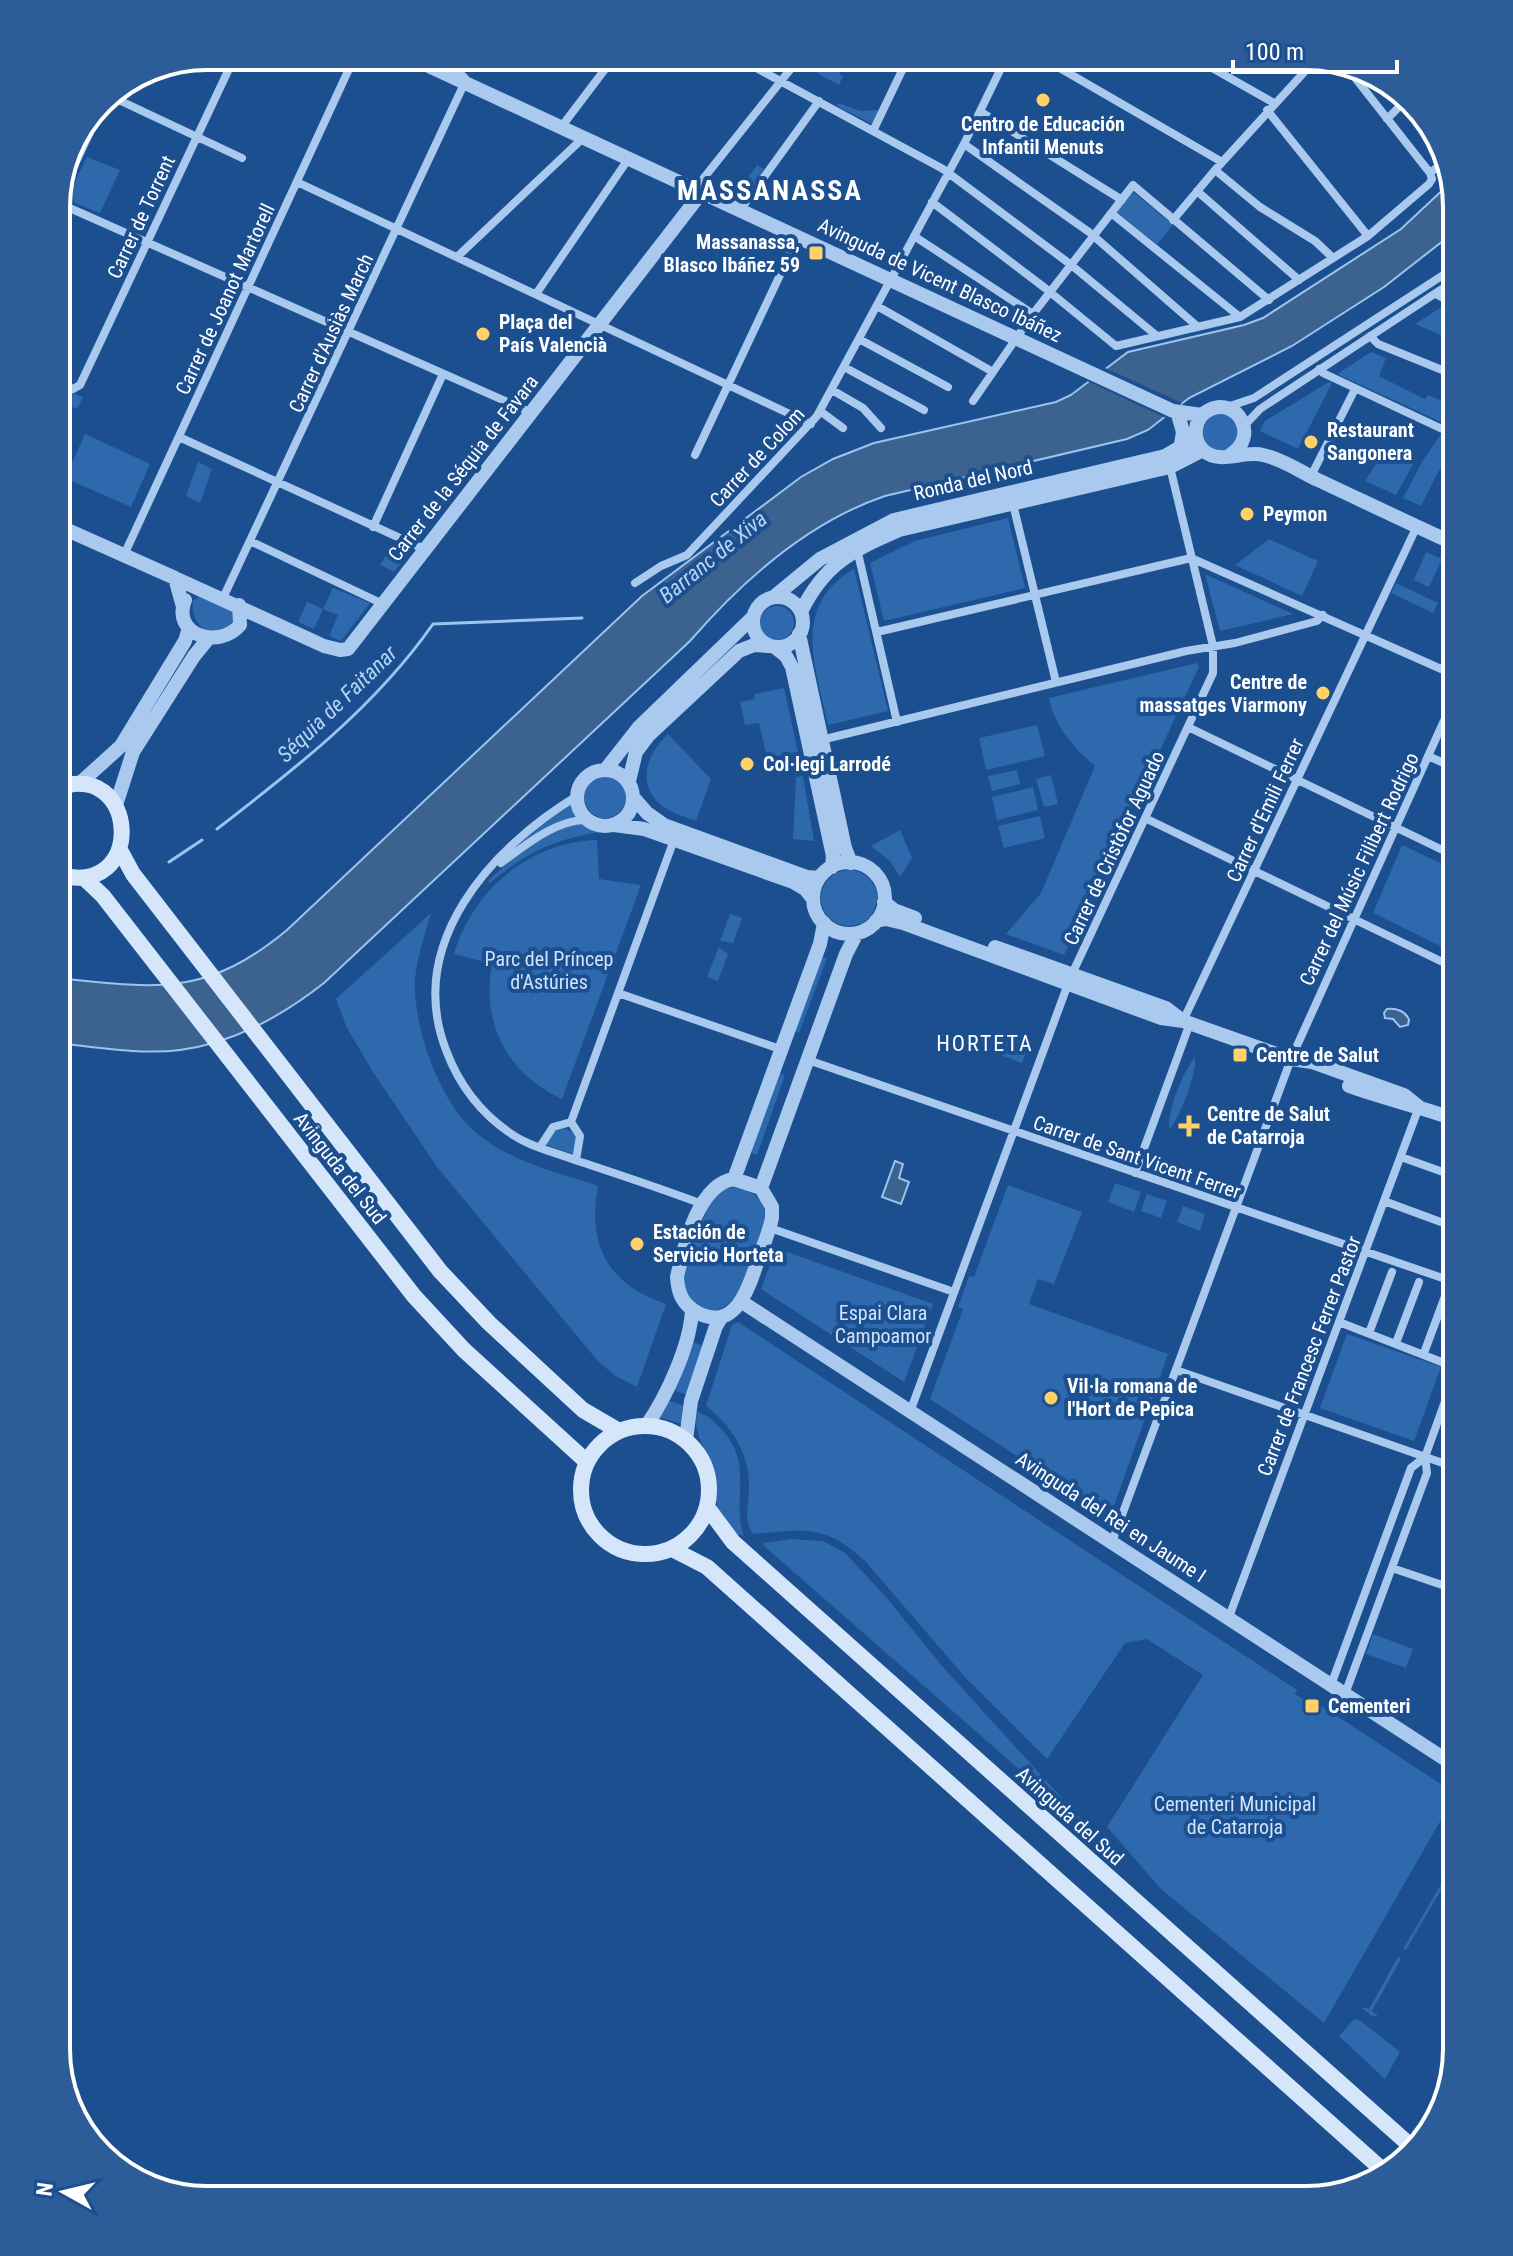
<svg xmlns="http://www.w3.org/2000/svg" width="1513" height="2256" font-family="'Roboto Condensed',sans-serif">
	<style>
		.green { fill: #2e69ad }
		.water { fill: #3c6290; stroke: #9cc4f0; stroke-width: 2 }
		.pier { fill: #1b4f8f }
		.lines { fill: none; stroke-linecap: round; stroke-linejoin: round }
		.stream { stroke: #9cc4f0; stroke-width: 3 }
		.minor { stroke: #a9c9ee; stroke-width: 8 }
		.tertiary { stroke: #a9c9ee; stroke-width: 14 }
		.secondary { stroke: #d6e6fa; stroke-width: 16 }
		.poi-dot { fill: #ffd166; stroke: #1b4f8f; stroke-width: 3 }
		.labels { text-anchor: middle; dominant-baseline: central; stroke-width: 8; stroke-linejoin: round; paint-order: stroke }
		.poi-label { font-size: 20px; font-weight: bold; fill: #fff; stroke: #1b4f8f; text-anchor: start }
		.street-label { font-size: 20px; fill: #fff; stroke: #1b4f8f }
		.park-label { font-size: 20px; fill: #cfe3fa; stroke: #1b4f8f }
		.water-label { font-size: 22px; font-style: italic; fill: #b5d3f5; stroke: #1b4f8f }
		.neighbourhood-label { font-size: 22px; letter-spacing: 2px; fill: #fff; stroke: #1b4f8f }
		.district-label { font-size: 28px; font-weight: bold; letter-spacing: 2px; fill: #fff; stroke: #1b4f8f }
		.rim { fill: none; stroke: #fff; stroke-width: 4 }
	</style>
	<rect width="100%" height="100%" fill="#1b4f8f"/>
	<path class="green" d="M833,64L840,68V75L843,76L839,85L817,73L823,66L830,69Z
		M838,103L860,111L879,110L872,124L837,106Z
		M87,157L120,170L100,213L75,203L70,192Z
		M757,165L764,169L744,197L737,193Z
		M1133,192L1173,225L1157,244L1116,212Z
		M1440,308L1457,315V337L1452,335L1450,339L1415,324Z
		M1371,352L1386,358L1379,376L1425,399L1428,395L1457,407V425L1454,428L1337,374Z
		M1329,382L1332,383L1298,449L1260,431L1265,421Z
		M71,392L83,397L77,409L56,399V395Z
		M1201 433a19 19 0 1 1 38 0a19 19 0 1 1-38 0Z
		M85,434L150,464L131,507L65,478Z
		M1441,434L1457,442V452L1438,472L1421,506L1403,498L1422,462Z
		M1389,444L1416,459L1396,495L1365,481Z
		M198,462L212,469L200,503L186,496Z
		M1008,518L1025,588L884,621L870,563L915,541Z
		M1269,539L1318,561L1302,596L1235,565Z
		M391,547L407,555L394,572L380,565Z
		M1426,552L1442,559L1429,587L1414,580Z
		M854,569L888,711L828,725C816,668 790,606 854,569Z
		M1205,574L1293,614L1220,631Z
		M1396,583L1438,603L1433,613L1391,593Z
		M333,588L370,603L341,641L329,636L338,615L323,609Z
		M200,596L233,612L232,623C211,641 190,626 193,601Z
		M307,602L323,609L314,629L298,622Z
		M760 623a17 17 0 1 1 34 0a17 17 0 1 1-34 0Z
		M1197,663L1199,667L1064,955L1006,934L1041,893L1095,766C1074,748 1054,726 1049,698Z
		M784,688L798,752L767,758L759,723L745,725L740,702L755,699L754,694Z
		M1037,725L1045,756L986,770L979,738Z
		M668,734L711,779L696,821C685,817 671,813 661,805C635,783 648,753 668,734Z
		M1017,770L1020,784L992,791L988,776Z
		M1051,775L1058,804L1044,807L1036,779Z
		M584 797a21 21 0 1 1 42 0a21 21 0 1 1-42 0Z
		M803,776L814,841L793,839L796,777Z
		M1033,787L1038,810L997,820L992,797Z
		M571,804L575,816L539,832L513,851L542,822Z
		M1040,816L1045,838L1004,848L998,826Z
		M582,824L601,832C556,838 524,854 490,883L488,881C510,860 550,826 582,824Z
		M900,830L912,858L900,877L890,861L871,846Z
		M597,840L599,879L641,885L562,1099C507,1074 481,1023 492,964L454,954C473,890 529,842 597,840Z
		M1402,845L1457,871V954L1373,913Z
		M821 898a28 28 0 1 1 56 0a28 28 0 1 1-56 0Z
		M431,913C425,934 417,957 415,979C413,1028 440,1105 479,1135C512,1162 558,1173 598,1186C587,1246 608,1284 666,1304L637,1387L614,1375L597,1360L437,1167L373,1072L347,1028L336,999Z
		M730,914L742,918L733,943L720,941Z
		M719,947L728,954L718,981L707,977Z
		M822,957L827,958L799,1033L795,1031Z
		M992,1030L1029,1043L1022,1063L985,1049Z
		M1195,1057C1198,1071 1179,1120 1169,1130C1168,1108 1182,1074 1195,1057Z
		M779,1073L785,1075L757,1155L751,1152Z
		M563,1128L571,1131L576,1137L573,1154L546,1145L554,1131Z
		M1115,1183L1141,1192L1134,1212L1108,1202Z
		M1008,1185L1082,1212L1054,1284L1038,1279L1029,1304L1168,1354L1110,1517L930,1399L963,1309L958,1307L969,1276L974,1277Z
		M737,1187C756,1193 766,1200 765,1221C756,1246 740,1328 700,1307C691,1302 685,1294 684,1283C683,1270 706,1206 715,1197C721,1190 728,1188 737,1187Z
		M1147,1194L1167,1201L1161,1218L1141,1211Z
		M1183,1206L1205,1214L1200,1231L1177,1222Z
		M776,1248L933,1304L904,1382L761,1289Z
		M738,1322L1297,1690L1295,1694L1308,1702L1311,1699L1456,1794L1324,2023L1161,1889L1107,1827L1203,1675L1147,1639L1125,1643L1047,1759L964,1676L866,1562C824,1523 806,1530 753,1534C744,1521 748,1507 749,1492C751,1456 733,1427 706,1406L732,1325Z
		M1347,1334L1441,1367L1414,1441L1320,1408Z
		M692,1342L704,1346L688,1395L675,1391Z
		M670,1401L685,1406L681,1424L659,1417Z
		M697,1412C709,1415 714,1422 723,1431C754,1465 731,1501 744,1536L733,1533L717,1508L715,1474L699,1437L696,1424Z
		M792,1539L823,1541L845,1553L886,1597L942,1666L1101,1841L764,1546L763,1543Z
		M1373,1634L1413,1649L1406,1668L1366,1654Z
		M1444,1879L1447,1880L1406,1950L1403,1949Z
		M1398,1957L1401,1959L1372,2011L1378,2015L1373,2017L1361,2007L1369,2009Z
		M1358,2019L1400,2052L1385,2079L1339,2036L1353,2020Z"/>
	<path class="water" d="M1450,183L1457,207V230L1384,287L1292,346L1189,398L1148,430L1127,439L885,496C808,522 742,581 690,641L324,983C282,1016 234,1043 180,1050C140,1055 96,1047 56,1043V978C156,988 205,998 287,930L642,596L801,477L833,459L874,443L1056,402L1071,395L1128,352L1244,325L1263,318L1401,229Z
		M1387,1009C1396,1008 1406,1011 1409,1020L1408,1025L1400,1027L1393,1019L1385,1018L1384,1013Z
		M895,1161L903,1164L899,1178L909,1182L901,1204L882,1197Z"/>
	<path class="pier" d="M1103,367L1182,403L1166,418L1085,380Z"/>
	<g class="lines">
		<path class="stream" d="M217,829C296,768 375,707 433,624L582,618
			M169,862L202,840
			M56,918L69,914"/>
		<path class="minor" d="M734,56L943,169L1070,264L1157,336
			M1039,56L1222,162
			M1191,56L1274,103
			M1345,65L1430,173
			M108,95L242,158
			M1267,110L1368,236
			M981,112L1122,200
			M1387,119L1406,100
			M562,126L615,56
			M873,131L909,56
			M964,144L1089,232L1198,327
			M1215,170L1260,207L1315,241L1333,258
			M297,182L811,424
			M695,189L801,56
			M1197,191L1299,280
			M56,202L532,413
			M932,202L1045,288L1116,346L1240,317L1368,236L1429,184L1432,179L1430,173L1445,161
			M56,204L107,96
			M741,209L819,101
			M1111,213L1240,317
			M1173,220L1215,170L1318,57
			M914,236L1033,314
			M457,257L583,138
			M536,294L629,158
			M1436,294L1457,306
			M877,306L993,372
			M1370,336L1378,344L1457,376
			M859,339L948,387
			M844,367L924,410
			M1319,369L1323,373L1457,436
			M56,383L73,389L80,385L235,56
			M832,390L863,408L881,428
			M973,401L1033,314L1133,185L1269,300
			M1227,407L1254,398L1457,266
			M820,411L843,428
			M1244,426L1260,409L1457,279
			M179,437L424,549
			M695,455L798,237
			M1311,476L1355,389
			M1013,504L1056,682
			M373,527L443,374
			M250,541L383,604
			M857,549L897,722
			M124,555L355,56
			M1191,558L1457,676
			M635,583L661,566L687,555L817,416L964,144L1007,56
			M223,598L465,82
			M877,632L1191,558
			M1188,727L1457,857
			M821,740L1186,651L1235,643L1317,621L1323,615
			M1428,756L1457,769
			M577,796C491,848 405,943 446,1050C459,1085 481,1114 513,1135C531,1147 554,1152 575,1160C617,1174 660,1188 702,1204
			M1145,818L1457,969
			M501,863C524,846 558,818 588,820
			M1072,974L1213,673V646L1170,467
			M618,993L780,1049
			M1183,1021L1417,526
			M808,1060L1457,1283
			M571,1122L675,837
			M571,1122L580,1136L576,1160
			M540,1147L553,1127L571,1122
			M1401,1157L1457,1177
			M1135,1173L1190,1023
			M1384,1201L1457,1228
			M770,1228L954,1292
			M1339,1322L1457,1368
			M1369,1333L1392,1272
			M1396,1343L1419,1282
			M1424,1353L1447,1291
			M1176,1370L1457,1468
			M910,1412L1068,984
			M1112,1542L1291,1059L1457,692
			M1392,1568L1457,1590
			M1229,1617L1419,1107
			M1331,1685L1411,1468L1425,1457
			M1345,1694L1427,1473L1425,1457L1457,1368"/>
		<path class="tertiary" d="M407,56L1173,411L1202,415
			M447,56L454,73L462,79
			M1179,418L1183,432L1180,450
			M1230,455C1260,437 1238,396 1209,410C1194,417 1191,439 1204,451C1220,465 1244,450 1263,455C1282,459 1301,472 1318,480C1365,502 1411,524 1457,545
			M56,525L175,578L183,607
			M175,578L324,646L340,650L348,649L702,192
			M775,596L820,559L894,520L1165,456L1196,438
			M753 622a25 25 0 1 1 50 0a25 25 0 1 1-50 0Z
			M185,600C171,635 219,650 240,625L239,605
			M801,612C824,564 853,550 899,530L1170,467L1203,450
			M799,634L845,848L851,863
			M775,647L786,656L792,667L833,856L832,867
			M606,769L639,727L752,618
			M577 798a28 28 0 1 1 56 0a28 28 0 1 1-56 0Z
			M629,781L636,752L648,736L739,651L754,645L768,646
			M79,784L121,746L185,641L189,628
			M634,798L647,813L664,825L807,877L819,878
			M116,805L133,752L194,656L208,639
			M614,825L644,829L793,882L805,889L813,899
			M813 898a36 36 0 1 1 72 0a36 36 0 1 1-72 0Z
			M884,902L894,910L915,918
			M876,921L886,919L903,923L1161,1018L1183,1021L1291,1059L1312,1062L1404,1095L1419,1107
			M995,947L1166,1008L1183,1021
			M1349,1086C1385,1099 1421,1107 1457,1120
			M734,1179L761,1188L772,1207V1218C769,1233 763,1246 758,1260C749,1287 736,1332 698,1313C683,1305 678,1294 677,1277C684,1247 698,1184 734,1179Z
			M734,1179L820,944L824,923
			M761,1188L846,954L857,933
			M742,1302L1457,1767
			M646,1426C666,1398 691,1344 692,1309
			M686,1440L691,1401L716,1326L721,1318"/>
		<path class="secondary" d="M120,850L133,874L440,1271L489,1323L583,1410L619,1431
			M56,874C149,902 138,755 56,789
			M84,878L103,896L414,1296L464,1350L587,1462
			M581 1490a64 64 0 1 1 128 0a64 64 0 1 1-128 0Z
			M707,1507L733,1542L1413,2148
			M672,1549L707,1567L1387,2174"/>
	</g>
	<g class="poi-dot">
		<circle cx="1043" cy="100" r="8"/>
		<rect x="808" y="245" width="16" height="16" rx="4"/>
		<circle cx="483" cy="334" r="8"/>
		<circle cx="1311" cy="442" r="8"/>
		<circle cx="1247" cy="514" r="8"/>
		<circle cx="1323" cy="693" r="8"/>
		<circle cx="747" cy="764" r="8"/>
		<rect x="1232" y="1047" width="16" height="16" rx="4"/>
		<path d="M1185 1114h8v8h8v8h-8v8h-8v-8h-8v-8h8z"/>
		<circle cx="637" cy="1244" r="8"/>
		<circle cx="1051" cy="1398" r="8"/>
		<rect x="1304" y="1698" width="16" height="16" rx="4"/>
	</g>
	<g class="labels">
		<g class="poi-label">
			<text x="1043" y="124" text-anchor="middle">Centro de Educación<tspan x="1043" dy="23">Infantil Menuts</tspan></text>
			<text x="800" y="242" text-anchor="end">Massanassa,<tspan x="800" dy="23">Blasco Ibáñez 59</tspan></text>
			<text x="499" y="322">Plaça del<tspan x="499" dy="23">País Valencià</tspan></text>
			<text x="1327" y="430">Restaurant<tspan x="1327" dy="23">Sangonera</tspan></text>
			<text x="1263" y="514">Peymon</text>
			<text x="1307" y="682" text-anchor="end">Centre de<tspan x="1307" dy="23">massatges Viarmony</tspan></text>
			<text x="763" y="764">Col·legi Larrodé</text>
			<text x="1256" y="1055">Centre de Salut</text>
			<text x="1207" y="1114">Centre de Salut<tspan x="1207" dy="23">de Catarroja</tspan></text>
			<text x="653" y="1232">Estación de<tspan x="653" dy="23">Servicio Horteta</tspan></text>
			<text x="1067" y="1386">Vil·la romana de<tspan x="1067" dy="23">l'Hort de Pepica</tspan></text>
			<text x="1328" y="1706">Cementeri</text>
		</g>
		<g class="street-label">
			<text transform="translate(141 217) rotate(-65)">Carrer de Torrent</text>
			<text transform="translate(940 280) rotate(25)">Avinguda de Vicent Blasco Ibáñez</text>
			<text transform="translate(225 299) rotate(-65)">Carrer de Joanot Martorell</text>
			<text transform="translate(331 333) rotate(-65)">Carrer d'Ausiàs March</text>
			<text transform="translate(757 457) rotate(-47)">Carrer de Colom</text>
			<text transform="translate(463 468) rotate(-52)">Carrer de la Séquia de Favara</text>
			<text transform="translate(973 480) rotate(-13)">Ronda del Nord</text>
			<text transform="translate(1265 810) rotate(-65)">Carrer d'Emili Ferrer</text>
			<text transform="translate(1114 848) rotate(-65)">Carrer de Cristòfor Aguado</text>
			<text transform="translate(1359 869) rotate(-65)">Carrer del Músic Filibert Rodrigo</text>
			<text transform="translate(1137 1157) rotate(19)">Carrer de Sant Vicent Ferrer</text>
			<text transform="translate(340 1168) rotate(52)">Avinguda del Sud</text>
			<text transform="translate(1309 1356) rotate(-69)">Carrer de Francesc Ferrer Pastor</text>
			<text transform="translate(1111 1517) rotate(33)">Avinguda del Rei en Jaume I</text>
			<text transform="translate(1070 1816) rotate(42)">Avinguda del Sud</text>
		</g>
		<g class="park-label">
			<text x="549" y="959">Parc del Príncep<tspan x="549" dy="23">d'Astúries</tspan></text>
			<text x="883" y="1313">Espai Clara<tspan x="883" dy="23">Campoamor</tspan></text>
			<text x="1235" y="1804">Cementeri Municipal<tspan x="1235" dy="23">de Catarroja</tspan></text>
		</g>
		<g class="water-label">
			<text transform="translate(713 557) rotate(-39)">Barranc de Xiva</text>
			<text transform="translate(337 704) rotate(-44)">Séquia de Faitanar</text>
		</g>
		<g class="neighbourhood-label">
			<text x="985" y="1043">HORTETA</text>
		</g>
		<g class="district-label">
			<text x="770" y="190">MASSANASSA</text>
		</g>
	</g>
	<path d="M0 0H1513V2256H0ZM207 70H1306A137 137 0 0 1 1443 207V2049A137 137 0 0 1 1306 2186H207A137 137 0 0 1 70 2049V207A137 137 0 0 1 207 70Z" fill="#2d5d98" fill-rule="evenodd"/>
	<path class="rim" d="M207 70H1306A137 137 0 0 1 1443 207V2049A137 137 0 0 1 1306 2186H207A137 137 0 0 1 70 2049V207A137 137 0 0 1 207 70Z"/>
	<g transform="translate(64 2192) rotate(278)" stroke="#1b4f8f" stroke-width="6" paint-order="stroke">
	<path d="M0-6L14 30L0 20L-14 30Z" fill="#ffffff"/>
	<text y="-12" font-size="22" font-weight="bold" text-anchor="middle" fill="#ffffff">N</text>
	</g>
	<path d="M1233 60v12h164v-12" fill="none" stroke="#ffffff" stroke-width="4"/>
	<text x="1245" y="60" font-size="24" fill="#ffffff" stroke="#1b4f8f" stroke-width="6" paint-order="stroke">100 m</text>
</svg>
